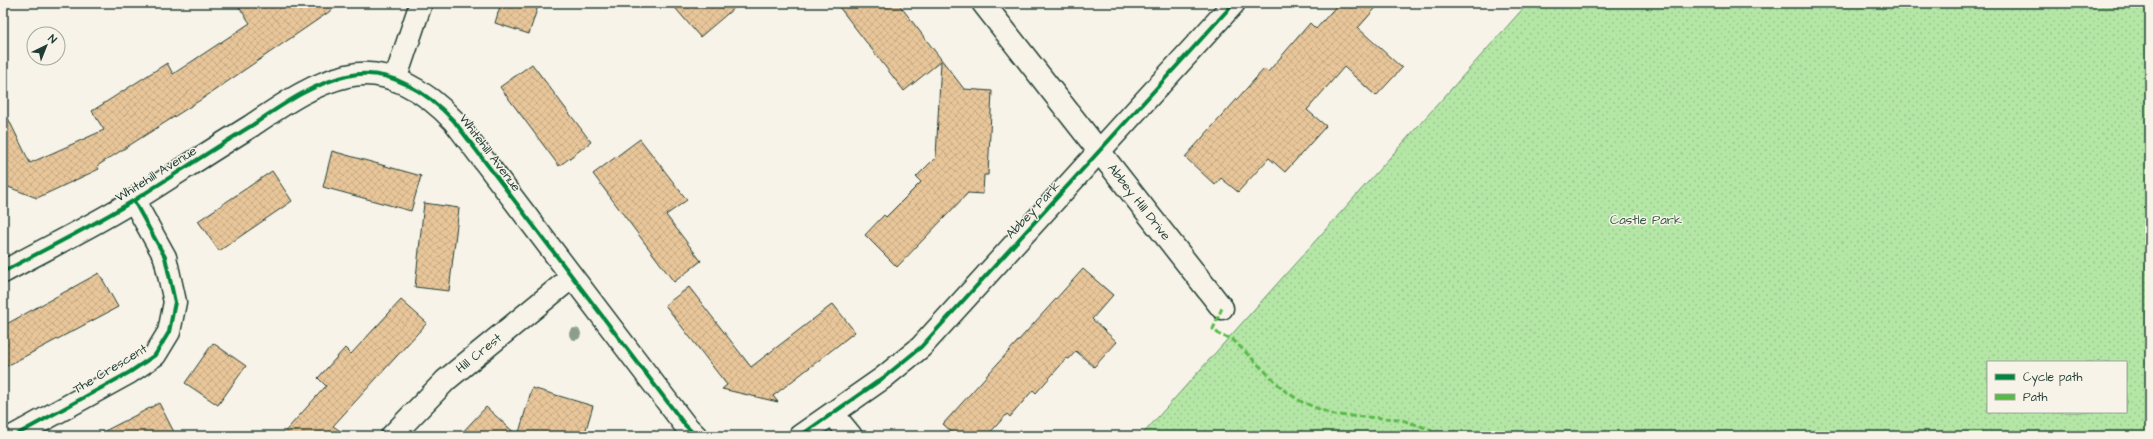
<svg xmlns="http://www.w3.org/2000/svg" width="2153" height="439" font-family="'Architects Daughter',sans-serif">
	<style>
		.park { fill: url(#park-dots); stroke: #6a926d; fill-rule: evenodd }
		.building { fill: url(#building-cross-hatch); stroke: #1f3d34 }
		.lines { fill: none; stroke-linecap: round; stroke-linejoin: round }
		.minor-casing { stroke: #1f3d34; stroke-width: 25 }
		.minor { stroke: #f7f3e8; stroke-width: 22 }
		.quiet { stroke: #58b947; stroke-width: 3; stroke-dasharray: 6 3; stroke-linecap: butt }
		.cycleway-casing { stroke: #f7f3e8; stroke-width: 6 }
		.cycleway { stroke: #00873e; stroke-width: 4 }
		.tree { fill: #8c9d8e }
		.labels { text-anchor: middle; dominant-baseline: central; stroke-width: 3; stroke-linejoin: round; paint-order: stroke }
		.street-label { font-size: 13px; fill: #1f3d34; stroke: #f7f3e8 }
		.park-label { font-size: 13px; fill: #355645; stroke: #f7f3e8 }
	</style>
	<defs>
		<pattern id="park-dots" width="8" height="8" patternUnits="userSpaceOnUse"><rect width="8" height="8" fill="#b4e6a6"/><path d="M2 2h.1M6 6h.1" fill="none" stroke="#9ac690" stroke-width="1.8" stroke-linecap="round"/></pattern>
		<pattern id="building-cross-hatch" width="8" height="8" patternUnits="userSpaceOnUse"><rect width="8" height="8" fill="#e9c69a"/><path d="M0 0l8 8M0 8l8-8" fill="none" stroke="#c7ab85"/></pattern>
	</defs>
	<rect width="100%" height="100%" fill="#f7f3e8"/>
	<filter id="ink" filterUnits="userSpaceOnUse"><feTurbulence type="fractalNoise" baseFrequency=".025" numOctaves="2"/><feDisplacementMap in="SourceGraphic" scale="8" xChannelSelector="R" yChannelSelector="G"/><feConvolveMatrix kernelMatrix="1 2 1 2 8 2 1 2 1" color-interpolation-filters="sRGB"/></filter>
	<g filter="url(#ink)">
		<path class="park" d="M1528,3H2150V436H1141ZM1988,362H2126V412H1988Z"/>
		<path class="building" d="M236,3H342L202,99L97,166L99,169L37,198L3,185V108L30,163L104,130L92,111L167,63L173,74L250,23Z
			M501,3H539L529,34L495,23Z
			M671,3H740L700,37Z
			M836,3H898L964,89L992,91L988,175H984L983,194L968,193L897,267L865,235L884,215L886,217L921,182L916,177L936,157L941,61L904,91Z
			M1339,3H1380L1358,28L1402,68L1376,96L1344,67L1307,110L1326,126L1285,172L1269,158L1238,192L1221,178L1215,185L1185,157L1264,69L1268,72L1310,23L1316,29Z
			M532,64L591,142L559,166L500,87Z
			M640,139L687,200L666,215L701,261L674,282L593,174Z
			M332,151L421,176L411,211L323,187Z
			M272,171L292,201L219,251L198,221Z
			M424,203L459,208L449,291L415,287Z
			M1083,269L1113,295L1092,319L1117,342L1094,367L1076,351L1069,359L1067,358L1036,393L1033,390L1010,417L1007,414L987,436H956L943,424Z
			M99,273L118,307L3,368V326Z
			M689,287L751,367L833,304L855,332L773,396L778,402L722,389L727,385L665,305Z
			M401,300L427,323L333,426L348,436H281L326,386L318,378L345,348L351,354Z
			M213,343L246,366L218,405L185,383Z
			M532,388L593,406L584,436H518Z
			M159,403L176,436H95L142,412Z
			M486,407L518,436H459Z"/>
		<g class="lines">
			<defs>
				<g id="minor">
					<path id="s1" d="M983,3L1222,308"/>
					<path d="M395,80L421,3"/>
					<path d="M3,272C47,248 93,226 136,199C174,175 212,150 251,126C281,106 311,84 347,76C388,66 428,93 454,121L685,425L696,436"/>
					<path d="M833,414L851,436"/>
					<path d="M14,436L130,372L155,355L169,332L175,302L165,257L134,201"/>
					<path id="s2" d="M392,436L446,380L572,277"/>
					<path d="M800,436L883,378L921,347L1234,3"/>
				</g>
			</defs>
			<use href="#minor" class="minor-casing"/>
			<use href="#minor" class="minor"/>
			<path class="quiet" d="M1222,308L1213,329L1221,336L1231,338L1285,391L1302,402L1334,415L1399,419L1432,430"/>
			<defs>
				<path id="cycleway" d="M3,272C47,248 93,226 136,199C174,175 212,150 251,126C281,106 311,84 347,76C388,66 428,93 454,121L685,425L696,436
					M14,436L130,372L155,355L169,332L175,302L165,257L134,201
					M800,436L883,378L921,347L1234,3"/>
			</defs>
			<use href="#cycleway" class="cycleway-casing"/>
			<use href="#cycleway" class="cycleway"/>
		</g>
		<circle class="tree" cx="575" cy="334" r="6"/>
	</g>
	<g class="labels">
		<g class="street-label">
			<text transform="translate(490 153) rotate(53)">Whitehill Avenue</text>
			<text transform="translate(156 174) rotate(-32)">Whitehill Avenue</text>
			<text stroke="none"><textPath href="#s1" startOffset="253">Abbey Hill Drive</textPath></text>
			<text transform="translate(1033 210) rotate(-47)">Abbey Park</text>
			<text stroke="none"><textPath href="#s2" startOffset="120">Hill Crest</textPath></text>
			<text transform="translate(110 369) rotate(-31)">The Crescent</text>
		</g>
		<g class="park-label">
			<text x="1646" y="220">Castle Park</text>
		</g>
	</g>
	<rect width="2153" height="439" fill="none" stroke="#f7f3e8" stroke-width="16"/>
	<rect x="8" y="8" width="2137" height="423" fill="none" stroke="#1f3d34" stroke-width="1.5" filter="url(#ink)"/>
	<rect x="1987" y="361" width="140" height="52" fill="#f7f3e8" stroke="#a1aaa0"/>
	<rect x="1995" y="374" width="20" height="6" fill="#00873e" stroke="#a1aaa0"/>
	<text x="2023" y="381" font-size="12" fill="#1f3d34">Cycle path</text>
	<rect x="1995" y="394" width="20" height="6" fill="#58b947" stroke="#a1aaa0"/>
	<text x="2023" y="401" font-size="12" fill="#1f3d34">Path</text>
	<g transform="translate(46 46) rotate(43)"><circle r="19" fill="#f7f3e8" stroke="#a1aaa0"/>
	<path d="M0-3L7 15L0 10L-7 15Z" fill="#1f3d34"/>
	<text y="-6" font-size="11" font-weight="bold" text-anchor="middle" fill="#1f3d34">N</text>
	</g>
</svg>
